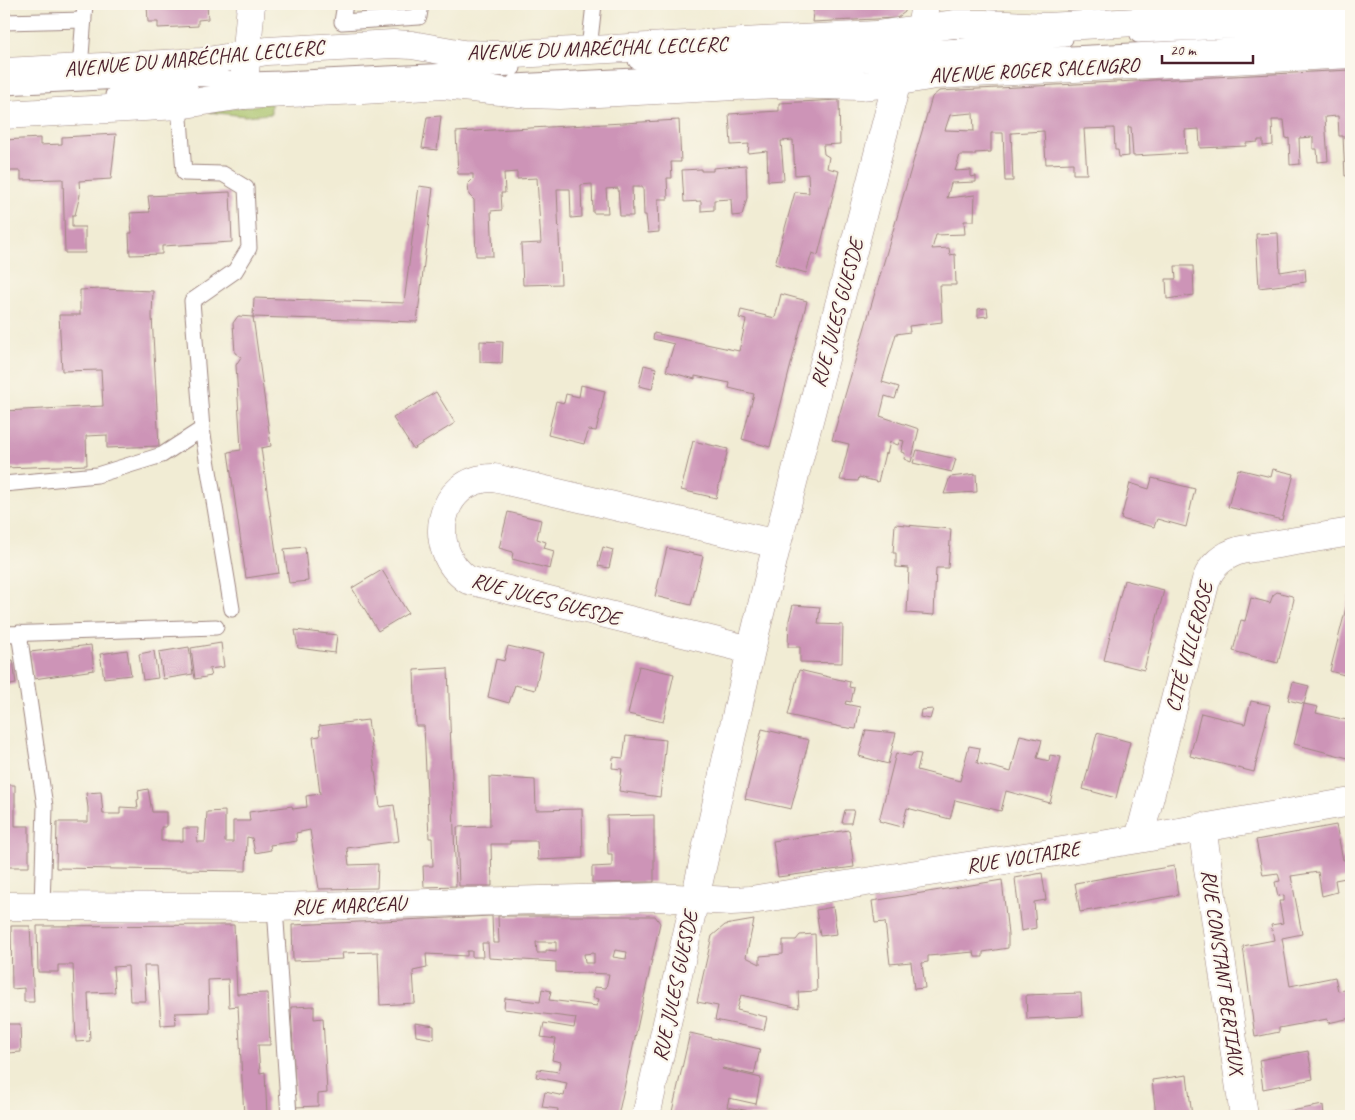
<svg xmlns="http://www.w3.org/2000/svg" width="1355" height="1120" font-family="Caveat,sans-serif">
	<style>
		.green { fill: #a7c167; stroke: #787049 }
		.building { fill: #cd94b7; fill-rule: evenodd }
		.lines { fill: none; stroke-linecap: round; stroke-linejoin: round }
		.lane-casing { stroke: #9e8680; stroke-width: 17 }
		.street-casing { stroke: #9e8680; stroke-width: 29 }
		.secondary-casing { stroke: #9e8680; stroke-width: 29 }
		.lane { stroke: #fff; stroke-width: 15 }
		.street { stroke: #fff; stroke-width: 28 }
		.secondary { stroke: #fff; stroke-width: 28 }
		.labels { text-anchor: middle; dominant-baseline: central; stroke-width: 4.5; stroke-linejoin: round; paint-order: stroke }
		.street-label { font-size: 21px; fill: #4a1f2b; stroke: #fbf7ec }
	</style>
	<rect width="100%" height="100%" fill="#fbf7ec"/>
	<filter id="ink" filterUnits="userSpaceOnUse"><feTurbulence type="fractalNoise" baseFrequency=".02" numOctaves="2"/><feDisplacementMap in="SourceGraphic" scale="10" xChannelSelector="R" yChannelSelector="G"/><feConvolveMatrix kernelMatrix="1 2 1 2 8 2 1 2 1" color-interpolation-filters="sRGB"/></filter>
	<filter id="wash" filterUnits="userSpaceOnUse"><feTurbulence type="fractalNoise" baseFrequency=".0096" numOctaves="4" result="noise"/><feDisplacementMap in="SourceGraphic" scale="20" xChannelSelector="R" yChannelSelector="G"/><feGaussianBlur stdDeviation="1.12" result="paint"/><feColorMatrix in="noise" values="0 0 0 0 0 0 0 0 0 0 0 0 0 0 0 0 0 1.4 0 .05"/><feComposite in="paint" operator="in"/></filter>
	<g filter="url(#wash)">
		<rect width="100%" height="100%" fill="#f1ecd4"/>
		<path class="green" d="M271,103V114L245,116L209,112Z"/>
		<g id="blocks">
			<path class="building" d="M147,4H207L208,19L198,20V26L158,28V22H148Z
				M814,4H906L905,12L897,18L812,22Z
				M951,4H1011V5L955,8Z
				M1351,70V175L1345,176L1343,136H1339L1338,116L1325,117L1328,161L1318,162L1317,149H1313V137L1299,138L1300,164L1290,165L1289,138L1286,139L1284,120H1272L1273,145L1263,146V140H1258V142L1246,143V146L1200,148L1199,129L1185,130L1186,153L1133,156L1131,127H1128L1129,156L1119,157L1118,150H1115L1114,128L1084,129L1087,174H1073V163L1046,164L1044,131L1011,133L1013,181H1005L1003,133H991V152L975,153V155H960L955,171L971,170V177L976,176V182L951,183L947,198L975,195L974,221H964L965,234L936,235L932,249L949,248L950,255L955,254L956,285H940L942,322L909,326L910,332L896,334L882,382L899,387L895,399L885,396L880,416L919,429L911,462L904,459L905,453L901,452L904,441L900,440L898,445L890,442L887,454L885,453L878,482L859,477L858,481L840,480L849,444L832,440L932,97L939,91ZM973,113L974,131L945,130L950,115Z
				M839,100L840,144L823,145L824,154L829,157L827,168L839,171L818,255L812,253L806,273L775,264L795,192L809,193L808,174L795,175L793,140L781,141L784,180L768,181L767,151L748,153L749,144L731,145L729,114L779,111V103Z
				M441,116L437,150L422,148L427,117Z
				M679,120L681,162H671L672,178H667L668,199H658L659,232L648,233L646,215H644L643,187H632L633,216H620L618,188L606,189L608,213H593L592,184L581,185L582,217L571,218L570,189H557L561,284L523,285L521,244L541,243L537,178L517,179V172L504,173L505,193H501L502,210L491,211L493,256H476L474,200L469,195L468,184L473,179V174H458L456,132Z
				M116,134L111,179L79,181L80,195L75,215H72V227H85V253H65L63,179L21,180V171H8L9,191H4V140L40,138V145L62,144V137Z
				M746,165L747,198L742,215L732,216L731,199L714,200V210L701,211V201L684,202L682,170L701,169V171H713V168Z
				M419,186L433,188L417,322L253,317L254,298L404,303Z
				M230,192L232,242L162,246V254L130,255L129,233H132L130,213L150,212L148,196Z
				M1278,233L1280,272L1305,268L1306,282L1259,288L1256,234Z
				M1175,266H1193L1194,295L1167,299L1166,279H1176Z
				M101,289L153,291L152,316L159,446L107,448V435L86,436L87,465L4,468V411L103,406L101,370L62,371L59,315H80V290Z
				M781,294L807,301L770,447L742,439L754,394L729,388L730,383L695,376V379L666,371L674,344L653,339L654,333L739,351L746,320L739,318L741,310L775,318Z
				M987,308L988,316L978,317V309Z
				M238,316L253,317L271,446L261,448L279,573L246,578L228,452L241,450L236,365L241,357L235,353L233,323Z
				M480,341L503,342L502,363L480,362Z
				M644,365L656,368L652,389L639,386Z
				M581,385L605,391L596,431L589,430L584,444L548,435L556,401L564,403L566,394L579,397Z
				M436,392L455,423L413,449L393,418Z
				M693,441L728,449L716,498L681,490Z
				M917,450L956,459L952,472L913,463Z
				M1238,469L1271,477L1273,469L1294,474L1282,520L1228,507Z
				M976,474L977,492L944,494L950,477Z
				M1152,478L1195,489L1186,527L1157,519L1154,527L1121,519L1130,483L1149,489Z
				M508,512L541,520L537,539L546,542L544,548L554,551L550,569L512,559L513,552L499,548Z
				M895,524L951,529L948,568H936L934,615L907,613L909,568L896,567V553H893Z
				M305,547L308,581L289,583L284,549Z
				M603,547L613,550L609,568L598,566Z
				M667,548L703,556L691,605L655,596Z
				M382,570L408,613L378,631L352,588Z
				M1124,580L1164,590L1144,670L1104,660Z
				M1277,592L1292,596L1294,599L1278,663L1233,651L1241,620L1245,621L1251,598L1270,603L1273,595Z
				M1349,596L1351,597V677L1330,671Z
				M793,605L820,607L818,624L843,625L842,663L800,662V647H788L789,620Z
				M295,630L337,635L335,653L298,648Z
				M221,643L224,667L209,669L211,676L195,679L191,648Z
				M91,645L94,670L34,679L30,652Z
				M508,646L543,654L535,690L515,685L509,703L488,697L496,659L504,661Z
				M189,647L193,674L163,679L159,652Z
				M127,650L131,675L104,678L100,654Z
				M154,651L158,678L143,680L139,654Z
				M13,660L16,684L4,686V661Z
				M639,666L674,674L663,722L628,714Z
				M448,668L456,886L424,887L423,866H433L432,838H429L424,726H416L414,670Z
				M799,670L850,682L849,687L854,688L851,702L846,701L845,704L860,707L856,729L841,727L788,715Z
				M1293,682L1309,686L1304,704L1318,707L1316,713L1351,721V746L1348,758L1294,744L1304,704L1288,700Z
				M1251,701L1270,705L1254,772L1190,756L1201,713L1245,724Z
				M933,709L930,719L920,717L921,710Z
				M368,720L380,807L394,805L399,841L347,848L349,865L378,864L377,888L319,889L310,830L296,833L297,841L270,845L271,850L255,853L252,838L247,837L246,871L56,868L57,822H88V808L86,793L101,792L103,814H120V807L138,808L137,800L139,799L138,791L148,789L152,812H166V827H161V841H183V828H198L197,842H205L207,812L225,811V842H233V821H250L249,812L292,806L293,809L307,807L306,796L320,794L313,737L320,736L319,726Z
				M762,729L809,740L791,809L745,799Z
				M866,730L896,733L888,764L859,756Z
				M1097,733L1130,742L1116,798L1083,789Z
				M1020,735L1042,740L1037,758L1049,761L1050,755L1061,757L1050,803L1006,791L1001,811L955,800L950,819L907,808L902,827L879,821L896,753L911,756L913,753L921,754L917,770L960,781L969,746L980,748L977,763L1011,772Z
				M626,736L666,740L660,797L619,791L622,769L612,768L613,757L623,758Z
				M489,777L535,780L536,810L582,809L583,858L538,860L537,841H510V844H491L492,886H459L457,827L490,826Z
				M4,785H15V826H29V867H4Z
				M845,810H854L851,823H842Z
				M654,815V882L592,883V867L612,866V854H608L607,816Z
				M1336,825L1343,860L1351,858V877L1335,880L1337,892L1322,896L1318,872L1291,876L1302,934L1282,938L1290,986L1335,977L1338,991L1351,989V1018L1328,1023L1327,1019L1279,1028V1032L1255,1037L1243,946L1274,940L1271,925L1283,923L1279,901H1284V895L1278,896L1275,882L1280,881L1278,873L1263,875L1256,840Z
				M849,830L854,867L778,877L773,841Z
				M1174,866L1178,895L1080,912L1075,883Z
				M1042,873L1046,900L1034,902L1036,928L1021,931L1015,878Z
				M1002,880L1008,934V948L983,952V957H975L974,952L928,956V962L922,963L925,988L914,989L911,962L890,964L885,922L875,923L872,901Z
				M833,907L837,934L820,936L816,910Z
				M492,916L493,943H499L498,916H655L660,923L618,1116H557L558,1109L542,1107L545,1092L564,1096L567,1083L536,1077L538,1069L559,1072L561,1062L552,1060L556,1039L541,1037L544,1023L574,1028L576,1018L504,1009L505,998L540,1002L542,989L551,991L549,1000L597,1006L599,999L593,998L594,987L606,988L609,974L556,972V962L489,958L488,943H482L483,957H472V951H467V956L426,954L427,968L413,971L415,1003L380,1005L378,952L342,953L343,959L293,961L292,925ZM536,942H556V951L546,950V953H537ZM615,950L627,952L626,959L613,957ZM594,953V963H585L584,954Z
				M754,920L746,957L760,964V956L783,954V940H796L800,935L815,934L817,991L798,992L799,1008L741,995L737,1010L767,1017L764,1030L715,1020L718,1006L697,1002L712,936L725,925Z
				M234,925L237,994L268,993L270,1045H258L260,1073L265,1072L267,1115L244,1116L238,1006L229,1007L228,979L208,980L209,1012L175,1013L176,1024L161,1025L157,966H144L146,1001H130L128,966L113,967L115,992L88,993L90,1041L76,1042L73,965H58V972H38L37,926Z
				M11,926H30L34,1002H24V988L12,989Z
				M1081,993L1082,1016L1027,1019L1026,995Z
				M314,1006V1019L323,1018L327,1093L318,1094V1106L296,1107L291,1007Z
				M415,1023L434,1026V1039L416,1036Z
				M6,1024H20L21,1052L8,1053Z
				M690,1033L760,1049L754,1075L723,1068L722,1069L761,1078L756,1104L729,1098L727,1107L767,1114L766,1116H671Z
				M1308,1051L1313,1079L1263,1089L1259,1060Z
				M1187,1075L1192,1116H1156L1152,1080Z
				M1323,1105L1324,1116H1270V1115Z"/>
		</g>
	</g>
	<g filter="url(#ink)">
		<use href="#blocks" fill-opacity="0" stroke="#9e8680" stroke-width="1"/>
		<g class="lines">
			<defs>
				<path id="lane" d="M345,4L342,22L419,17L421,4
					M4,22L84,20
					M1138,35L1351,26
					M589,49L594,4
					M636,61L913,49L1065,39
					M80,68L85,4
					M514,82L1351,40
					M4,87L179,78L244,80L282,79L513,68
					M113,95L163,92H192
					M179,105L184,173L223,174L246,188L249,248L235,271L192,301L202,429L232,609
					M4,484L97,475L162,455L202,429
					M19,633L45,806L42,906
					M4,634L216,627
					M275,907L289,1116"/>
				<path id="street" d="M243,95L251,4
					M751,650L468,580C424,550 438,477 494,478L777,544
					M1202,827L1244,1116
					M1139,839L1206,580C1212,564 1224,555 1241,550L1351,532
					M4,906L275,907L657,897L731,901L751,900L1139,839L1351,802
					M646,1116L751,650L777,544L891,104L897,81L921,29L925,4"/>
				<path id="secondary" d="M4,72L202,62L267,51L393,44L412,45L463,54L496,55L876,35L954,24H985L1047,27L1351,10
					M4,115L179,105L243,95L363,90L443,85L528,94L559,95L777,84L860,86L882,84L935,75L1351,54"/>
			</defs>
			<use href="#lane" class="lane-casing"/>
			<use href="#street" class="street-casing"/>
			<use href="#secondary" class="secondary-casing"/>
			<use href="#lane" class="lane"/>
			<use href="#street" class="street"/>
			<use href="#secondary" class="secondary"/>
		</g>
	</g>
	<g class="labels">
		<g class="street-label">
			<text transform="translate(597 48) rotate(-2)">AVENUE DU MARÉCHAL LECLERC</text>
			<text transform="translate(194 58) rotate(-5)">AVENUE DU MARÉCHAL LECLERC</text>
			<text transform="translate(1034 70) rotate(-3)">AVENUE ROGER SALENGRO</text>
			<text transform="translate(837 313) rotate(-75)">RUE JULES GUESDE</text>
			<text transform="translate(546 599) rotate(15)">RUE JULES GUESDE</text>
			<text transform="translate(1189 647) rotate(-75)">CITÉ VILLEROSE</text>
			<text transform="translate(1023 857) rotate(-9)">RUE VOLTAIRE</text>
			<text transform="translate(349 905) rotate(-2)">RUE MARCEAU</text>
			<text transform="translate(1223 972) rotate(82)">RUE CONSTANT BERTIAUX</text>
			<text transform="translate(675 986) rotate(-78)">RUE JULES GUESDE</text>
		</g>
	</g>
	<rect width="1355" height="1120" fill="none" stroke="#fbf7ec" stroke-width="20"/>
	<path d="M1162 55v8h91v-8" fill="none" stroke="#4a1f2b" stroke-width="2.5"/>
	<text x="1170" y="55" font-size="15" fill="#4a1f2b" stroke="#fbf7ec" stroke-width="4" paint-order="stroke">20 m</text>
</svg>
